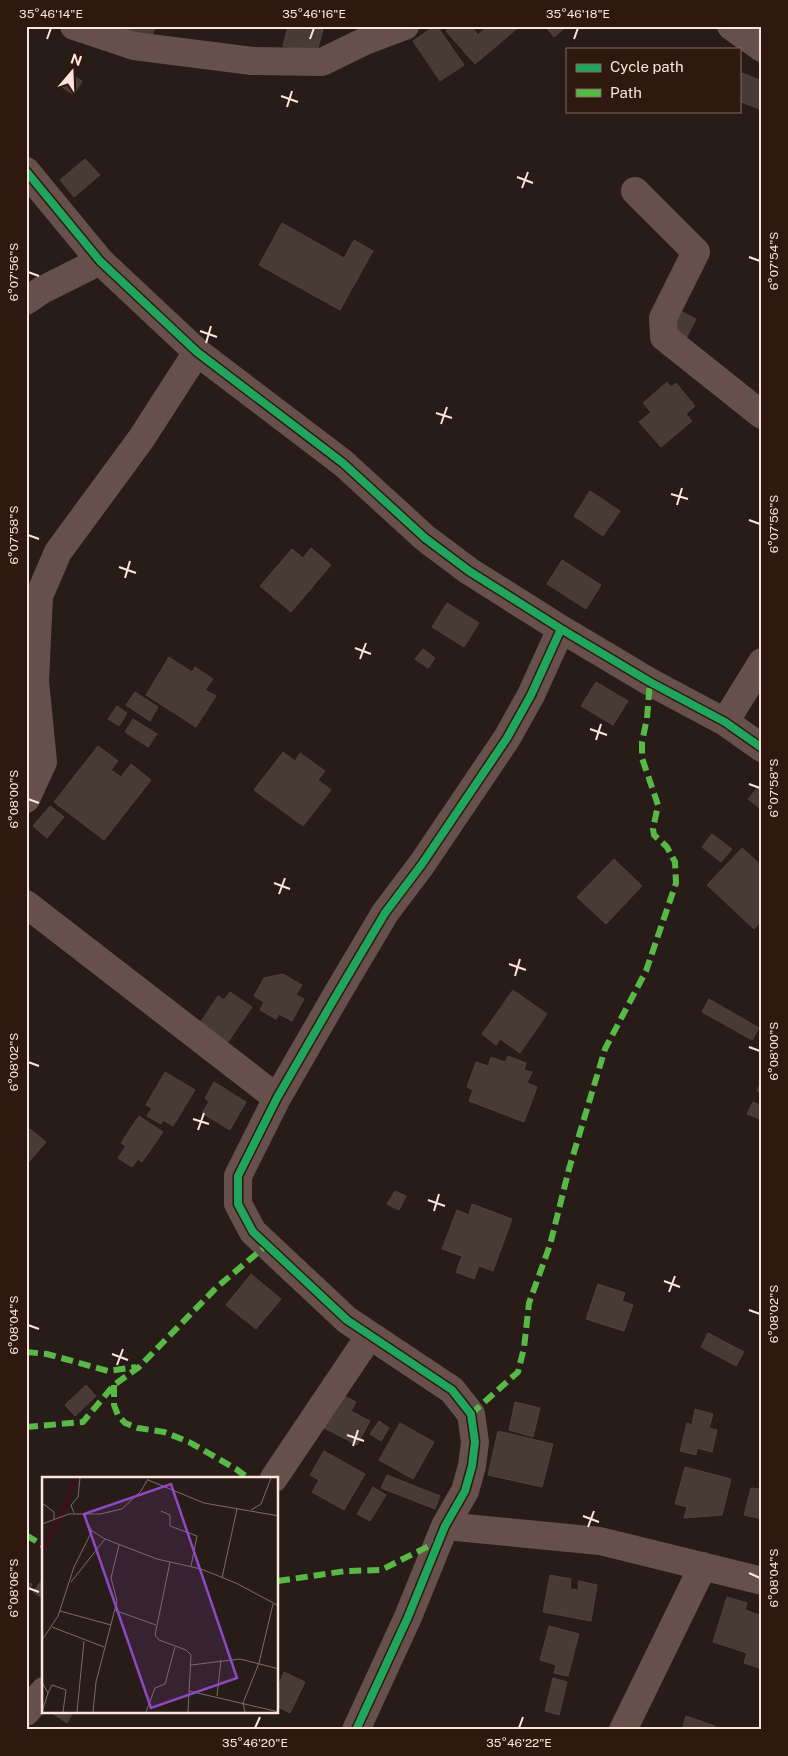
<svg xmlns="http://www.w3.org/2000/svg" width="788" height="1756" font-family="'Public Sans',sans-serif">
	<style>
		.building { fill: #483b36; stroke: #50413a }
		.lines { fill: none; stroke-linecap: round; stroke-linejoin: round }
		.minor { stroke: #674f4c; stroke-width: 28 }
		.quiet { stroke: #58b947; stroke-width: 6; stroke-dasharray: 12 6; stroke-linecap: butt }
		.cycleway-casing { stroke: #2e1810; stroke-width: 11 }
		.cycleway { stroke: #20a55d; stroke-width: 8 }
		.ticks { fill: none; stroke: #ffe4dd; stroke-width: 2 }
		.inset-river { fill: none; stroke: #4a0a1c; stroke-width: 2.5 }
		.inset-road { fill: none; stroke: #7d6c66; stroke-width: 1 }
		.view { fill: #8f48c4; fill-opacity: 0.15; stroke: #8f48c4; stroke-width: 2.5 }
		.inset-edge { fill: none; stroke: #ffe4dd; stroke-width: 2.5 }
		.neatline { fill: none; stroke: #ffe4dd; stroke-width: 2 }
		.ticks-label { font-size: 12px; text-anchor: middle; fill: #ffe4dd }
	</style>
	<rect width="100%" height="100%" fill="#271c17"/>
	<path class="building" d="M91,26H155L151,42Z
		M288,26H308L323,30L316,55L283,46Z
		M435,26H437L464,65L440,81L413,41Z
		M453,26H471L478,35L488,26H520L475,64L446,31Z
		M545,26H567L554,37Z
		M742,73L762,81V110L739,101V81Z
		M71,74L82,81L74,95L62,87Z
		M85,159L100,175L74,197L60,180Z
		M282,223L344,258L354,240L373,251L340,310L259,265Z
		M682,312L696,319L687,337L673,330Z
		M667,382L671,387L676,383L695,406L686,414L692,421L661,447L639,422L651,412L643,403Z
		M590,491L620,511L603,536L574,516Z
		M311,548L331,565L291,612L260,586L292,549L303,558Z
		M562,560L601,585L586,609L547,584Z
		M447,603L479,623L464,647L432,627Z
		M423,649L435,658L428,668L415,659Z
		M169,657L192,672L195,667L213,679L205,690L216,696L196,727L146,695Z
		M596,682L628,701L613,725L581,706Z
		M135,692L158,707L150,721L126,705Z
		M117,706L127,713L119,726L108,719Z
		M133,719L157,734L148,747L125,732Z
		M98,746L118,761L111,770L121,777L131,764L151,780L104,840L54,802Z
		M283,752L295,761L300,753L325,771L318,780L331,790L303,826L254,790Z
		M759,786L762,788V810L748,799Z
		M50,806L64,817L47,838L33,826Z
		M712,834L732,849L721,862L702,847Z
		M742,848L762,866V920L754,929L707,885Z
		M614,859L642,886L606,924L577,897Z
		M283,974L302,985L296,995L304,999L292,1021L279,1014L276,1019L260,1010L264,1002L254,996L264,978Z
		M513,990L547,1014L520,1053L500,1039L496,1045L482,1034Z
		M230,992L252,1007L226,1045L198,1026L218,996L224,1000Z
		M709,999L759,1028L752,1040L702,1012Z
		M508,1056L526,1063L524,1070L532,1072L527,1083L537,1087L524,1122L469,1101L473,1090L467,1087L476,1062L488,1066L491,1057L505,1062Z
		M165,1072L195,1090L173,1126L163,1120L161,1124L147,1116L152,1108L146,1105Z
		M762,1079V1093L757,1091Z
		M214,1082L246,1102L230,1130L202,1113L209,1102L205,1098Z
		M753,1102L762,1106V1120L747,1114Z
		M139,1116L163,1132L142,1162L138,1159L132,1167L118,1158L126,1146L121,1143Z
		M30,1129L46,1142L26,1165V1132Z
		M395,1191L406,1196L399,1210L387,1204Z
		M472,1204L512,1219L493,1271L479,1266L474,1279L456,1272L462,1256L442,1249L457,1210L469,1215Z
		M251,1274L281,1299L256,1329L226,1305Z
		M598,1284L625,1293L622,1301L633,1305L624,1331L586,1319Z
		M708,1333L744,1352L736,1366L701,1347Z
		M86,1385L96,1396L75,1416L65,1405Z
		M341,1394L356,1402L351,1411L370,1421L357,1445L324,1428Z
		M515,1402L540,1408L533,1437L509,1430Z
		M695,1409L713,1414L709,1428L717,1430L712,1452L697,1448L696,1455L680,1451L687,1423L692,1425Z
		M379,1421L389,1428L381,1441L370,1434Z
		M400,1423L434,1442L413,1479L379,1460Z
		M498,1431L553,1444L542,1487L488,1475Z
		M324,1451L365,1474L344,1510L312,1492L319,1480L310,1475Z
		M685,1467L731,1479L722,1515L684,1518L687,1507L675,1504Z
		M387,1475L440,1496L435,1509L381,1488Z
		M373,1487L386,1495L370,1521L357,1514Z
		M751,1488L762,1489V1519L744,1515Z
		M550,1575L571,1579L570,1589L578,1590L579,1581L597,1585L591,1621L543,1612Z
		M44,1577V1599L33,1592Z
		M26,1582L32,1584L26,1596Z
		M727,1597L747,1603L745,1610L762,1616V1669L744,1663L747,1653L713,1642Z
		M549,1626L579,1634L568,1676L554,1673L556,1665L540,1660Z
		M284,1672L305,1682L290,1713L278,1707V1686Z
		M553,1678L567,1682L559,1715L545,1711Z
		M53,1712H73L67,1723L52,1713Z
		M686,1716L715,1726L714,1730H682Z"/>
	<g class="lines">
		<path class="minor" d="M74,26L134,46L252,61L322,62L365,41L405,26
			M731,26L762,48
			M26,171L100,261L197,352L343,463L425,538L469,571L561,629L650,682L725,722L762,748
			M635,191L696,252L663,318L664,337L762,415
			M26,301L42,290L100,261
			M725,722L762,662
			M26,799L43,762L35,681L39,596L58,552L141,439L197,352
			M26,904L277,1098
			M274,1478L370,1335
			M445,1526L600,1541L762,1581
			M26,1712L44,1691
			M356,1730L408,1617L445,1526L465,1491L472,1466L475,1442L471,1414L452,1390L347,1320L253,1232L238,1204V1176L277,1098L337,994L385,913L422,864L507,738L531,695L561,629
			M623,1730L703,1566"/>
		<path class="quiet" d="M26,1352L47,1354L108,1371L136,1367
			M114,1385V1405L118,1415L125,1423L138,1428L164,1432L189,1442L236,1469L248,1478
			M471,1414L518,1372L524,1348L529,1303L550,1245L569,1169L605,1049L646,971L676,883L675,862L667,847L654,835L653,829L658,805L642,758V742L647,718L650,682
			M26,1427L83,1422L114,1385L139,1367L217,1287L267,1245
			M26,1535L44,1546
			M278,1581L346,1571L381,1570L439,1541"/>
		<defs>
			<path id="cycleway" d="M26,171L100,261L197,352L343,463L425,538L469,571L561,629L650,682L725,722L762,748
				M356,1730L408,1617L445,1526L465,1491L472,1466L475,1442L471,1414L452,1390L347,1320L253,1232L238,1204V1176L277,1098L337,994L385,913L422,864L507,738L531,695L561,629"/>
		</defs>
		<use href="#cycleway" class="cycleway-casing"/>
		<use href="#cycleway" class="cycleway"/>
	</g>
	<path class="ticks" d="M47,39L51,28M310,39L314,28M574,39L578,28M281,96L298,102M287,107L292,91M517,177L533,183M522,188L528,172M749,257L760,261M28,272L39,276M200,331L217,337M206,343L211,326M436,413L452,418M441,424L447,407M671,494L688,499M677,505L682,488M749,520L760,524M28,535L39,539M119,567L136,573M125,578L130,561M355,648L371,654M360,659L366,643M590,729L607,735M596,740L601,724M749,784L760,788M28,799L39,803M274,883L290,889M279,894L285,878M509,964L526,970M515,976L520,959M749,1047L760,1051M28,1062L39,1066M193,1119L209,1124M198,1130L204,1113M428,1200L445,1206M434,1211L439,1194M664,1281L680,1287M669,1292L675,1276M749,1310L760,1314M28,1325L39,1329M112,1354L128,1360M117,1365L123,1349M347,1435L364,1441M353,1446L358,1430M583,1516L599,1522M588,1527L594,1511M749,1573L760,1578M28,1588L39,1592M255,1728L260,1717M519,1728L523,1717"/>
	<g transform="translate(42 1477)">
		<rect width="236" height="236" fill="#271c17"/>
		<path class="inset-river" d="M0,75L19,39L33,1"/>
		<path class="inset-road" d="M106,3L162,26L237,39M0,26L12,35V42M209,33L219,27L229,1M119,34L128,38V49L155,59L149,89M32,36L29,28L36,20L38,1M41,37L50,54L63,62L115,82L159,92L194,106L237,129M0,47L27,37H58L80,32L99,14L106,2M128,85L113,158L117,163L144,173L149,178L146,235M180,101L195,32M29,105L63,62M72,133L114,148M18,134L69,148M10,150L62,170M0,163L16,139L32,90L50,54M149,188L198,182L237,192M0,205L6,216L0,235M147,214L237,235M6,216L10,208L24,213L21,235M175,219L179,183M35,235L42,164M51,235L54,205L75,124L69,101L77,68M104,235L113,211L123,207L133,170M203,235L201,226L217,186L231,127"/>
		<path class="view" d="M129,7L195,201L109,231L42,37Z"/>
		<rect width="236" height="236" class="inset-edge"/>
	</g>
	<rect width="788" height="1756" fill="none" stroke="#2e1810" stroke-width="55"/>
	<rect x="566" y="48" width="175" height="65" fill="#2e1810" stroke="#826a62"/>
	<rect x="576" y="64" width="25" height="8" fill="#20a55d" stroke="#826a62"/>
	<text x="610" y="72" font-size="15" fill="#ffe4dd">Cycle path</text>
	<rect x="576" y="89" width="25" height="8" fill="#58b947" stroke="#826a62"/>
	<text x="610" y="98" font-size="15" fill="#ffe4dd">Path</text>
	<g transform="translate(72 72) rotate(19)" stroke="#2e1810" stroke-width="4" paint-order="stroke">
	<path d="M0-4L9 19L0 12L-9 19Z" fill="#ffe4dd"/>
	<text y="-8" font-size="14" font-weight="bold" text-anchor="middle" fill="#ffe4dd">N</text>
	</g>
	<rect x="28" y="28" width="732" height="1700" class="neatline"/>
	<g class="ticks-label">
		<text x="51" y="18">35°46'14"E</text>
		<text x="314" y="18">35°46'16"E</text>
		<text x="578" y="18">35°46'18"E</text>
		<text transform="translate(774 261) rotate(-90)" y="4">6°07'54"S</text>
		<text transform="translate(14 272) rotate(-90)" y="4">6°07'56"S</text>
		<text transform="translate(774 524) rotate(-90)" y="4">6°07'56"S</text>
		<text transform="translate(14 535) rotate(-90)" y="4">6°07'58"S</text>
		<text transform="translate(774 788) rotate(-90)" y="4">6°07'58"S</text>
		<text transform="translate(14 799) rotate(-90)" y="4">6°08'00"S</text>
		<text transform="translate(774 1051) rotate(-90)" y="4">6°08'00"S</text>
		<text transform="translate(14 1062) rotate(-90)" y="4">6°08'02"S</text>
		<text transform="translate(774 1314) rotate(-90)" y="4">6°08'02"S</text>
		<text transform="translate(14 1325) rotate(-90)" y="4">6°08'04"S</text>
		<text transform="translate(774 1578) rotate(-90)" y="4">6°08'04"S</text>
		<text transform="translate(14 1588) rotate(-90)" y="4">6°08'06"S</text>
		<text x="255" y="1747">35°46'20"E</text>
		<text x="519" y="1747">35°46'22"E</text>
	</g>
</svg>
